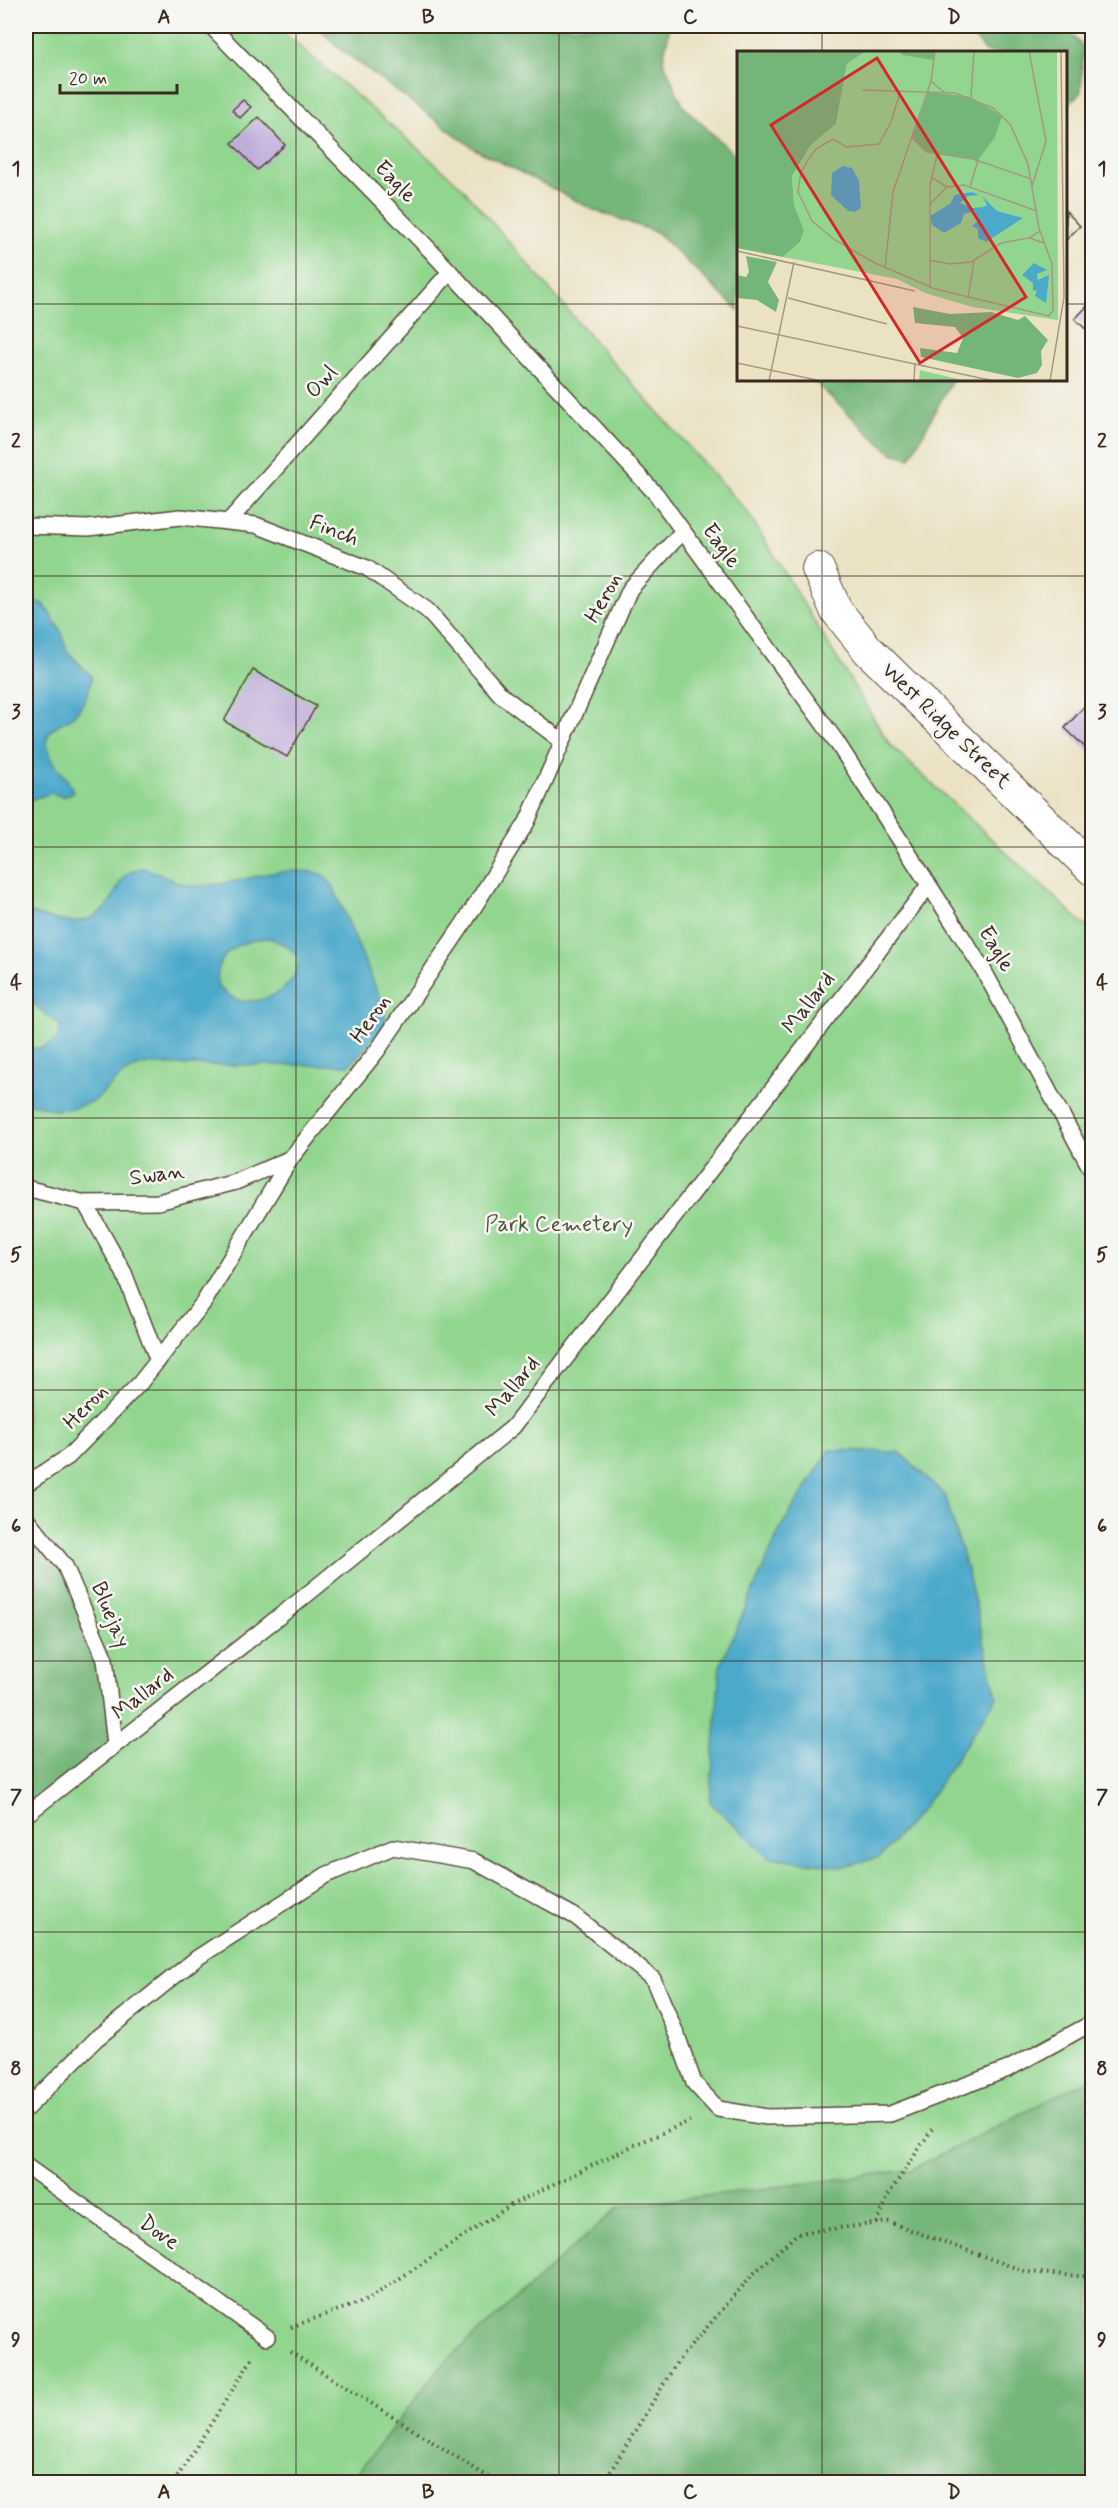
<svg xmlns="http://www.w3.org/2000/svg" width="1118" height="2508" font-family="Mynerve,sans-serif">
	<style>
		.green { fill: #91d58e; stroke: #668056; stroke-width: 1.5 }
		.forest { fill: #74b679; stroke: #58704c; stroke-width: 1.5 }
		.water { fill: #4ba9ca; stroke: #436a74; stroke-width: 1.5; fill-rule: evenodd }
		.building { fill: #c1adda }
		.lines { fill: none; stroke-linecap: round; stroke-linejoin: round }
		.lane-casing { stroke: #554637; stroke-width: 18 }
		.street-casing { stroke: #554637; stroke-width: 34 }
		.path { stroke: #554637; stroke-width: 4; stroke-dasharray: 1.5 4.5; stroke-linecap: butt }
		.lane { stroke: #fff; stroke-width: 15 }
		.street { stroke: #fff; stroke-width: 32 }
		.grid { fill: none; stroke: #3b2a1e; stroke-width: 1.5; stroke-opacity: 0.55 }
		.labels { text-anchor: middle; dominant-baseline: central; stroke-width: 5; stroke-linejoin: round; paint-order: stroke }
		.street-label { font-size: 22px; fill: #3b2a1e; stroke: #f6f6f2 }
		.park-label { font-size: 22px; fill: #50553a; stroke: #f6f6f2 }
		.inset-road { fill: none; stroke: #a59882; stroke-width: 1.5 }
		.view { fill: #d62828; fill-opacity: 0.15; stroke: #d62828; stroke-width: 3 }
		.inset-edge { fill: none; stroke: #3b2a1e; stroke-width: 3 }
		.neatline { fill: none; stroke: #3b2a1e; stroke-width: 2 }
		.grid-label { font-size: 20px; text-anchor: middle; font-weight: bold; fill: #3b2a1e }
	</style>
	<rect width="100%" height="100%" fill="#f6f6f2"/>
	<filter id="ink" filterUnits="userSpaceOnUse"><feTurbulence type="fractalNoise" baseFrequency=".0167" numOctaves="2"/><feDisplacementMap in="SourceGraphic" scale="12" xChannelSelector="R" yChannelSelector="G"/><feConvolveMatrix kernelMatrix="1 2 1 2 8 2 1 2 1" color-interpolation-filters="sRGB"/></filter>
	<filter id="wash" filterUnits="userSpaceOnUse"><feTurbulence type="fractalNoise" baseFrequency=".008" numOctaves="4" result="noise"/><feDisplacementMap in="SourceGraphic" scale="24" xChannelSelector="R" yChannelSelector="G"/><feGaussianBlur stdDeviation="1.35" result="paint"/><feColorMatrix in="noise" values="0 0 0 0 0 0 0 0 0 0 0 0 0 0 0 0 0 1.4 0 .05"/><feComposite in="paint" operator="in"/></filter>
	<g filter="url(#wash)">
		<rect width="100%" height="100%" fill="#ebe2c4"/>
		<path class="green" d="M26,26H276L460,185L594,341L748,513L890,745L1092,932V2078L911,2170L619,2207L443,2364L350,2482H26Z"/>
		<path class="forest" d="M317,26H670L663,60L683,106L738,158V310L656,232L594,210L475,149L340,49Z
			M956,26H1063L1083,47L1081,92L1066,106V52H985L980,43Z
			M813,380H952L910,458L892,453L875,439Z
			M26,1518L65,1566L105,1659L115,1744L26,1816Z
			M1092,2078V2482H350L443,2364L619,2207L911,2170Z"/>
		<path class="water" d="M26,600L44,604L62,633L67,651L91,676C91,689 84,703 75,714C66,723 45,727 47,743C49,765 68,774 73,792L63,797L52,793L26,801Z
			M142,868C162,873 177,886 199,886C242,885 277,863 322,874L333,886L384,1007L386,1025L349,1065H141L122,1075L94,1101L73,1108L55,1110L26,1102V1048H44L57,1040L61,1026L36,1006L26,991V911C54,922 92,932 111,900C123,881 118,874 142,868ZM270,938L287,946L298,957C299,986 270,1003 242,1001C233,1000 225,992 218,987C213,952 240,940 270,938Z
			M830,1450L899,1452L945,1495L969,1578L997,1697L925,1805L880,1857L844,1867L769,1857L710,1802L720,1666L782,1525Z"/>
		<g id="blocks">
			<path class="building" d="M243,100L251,107L240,118L232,110Z
				M259,117L285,145L257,170L232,143Z
				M1066,211L1080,226L1066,240Z
				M1092,301V335L1075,319Z
				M253,670L316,706L287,757L224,721Z
				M1092,698V754L1065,728Z"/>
		</g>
	</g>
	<g filter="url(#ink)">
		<use href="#blocks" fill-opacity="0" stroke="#554637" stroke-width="1.5"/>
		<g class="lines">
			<defs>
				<path id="lane" d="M211,26L427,247L656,494L836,741L929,885L984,971L1092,1171
					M228,522L450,272
					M26,526L88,528L180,517L256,525L367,568L427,610L501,695L562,741
					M26,1188L85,1203L158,1202L236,1182L291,1158
					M85,1203L124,1273L158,1361
					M26,1484L68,1457L140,1383L204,1302L291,1158L377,1051L464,923L527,822L630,589L683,531
					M26,1518L65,1566L105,1659L115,1744
					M26,1815L299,1601L513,1427L929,885
					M26,2109L96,2039L197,1958L326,1875L393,1847L474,1861L576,1917L653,1979L678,2038L694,2083L718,2109L767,2117L890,2114L1008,2069L1092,2023
					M26,2166L267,2337"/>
				<path id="street" d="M818,569L836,610L868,650L1092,869"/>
			</defs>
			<use href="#lane" class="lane-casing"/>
			<use href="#street" class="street-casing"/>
			<path class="path" d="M877,2223L889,2194L932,2129
				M291,2327L367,2300L511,2205L632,2146L690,2121
				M290,2352L496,2482
				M174,2482L252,2359
				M604,2482L677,2362L753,2274L798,2233L888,2222L1027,2272L1092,2277"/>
			<use href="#lane" class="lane"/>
			<use href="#street" class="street"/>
		</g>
	</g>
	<path class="grid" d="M296,26V2482M559,26V2482M822,26V52M26,304H738M1066,304H1092M822,380V2482M26,576H1092M26,847H1092M26,1118H1092M26,1390H1092M26,1661H1092M26,1932H1092M26,2204H1092"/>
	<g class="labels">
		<g class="street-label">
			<text transform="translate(395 182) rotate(46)">Eagle</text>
			<text transform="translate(322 382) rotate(-48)">Owl</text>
			<text transform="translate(334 531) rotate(21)">Finch</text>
			<text transform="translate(721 546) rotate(54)">Eagle</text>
			<text transform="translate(604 598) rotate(-61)">Heron</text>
			<text transform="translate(946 726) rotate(44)">West Ridge Street</text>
			<text transform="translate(996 949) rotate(59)">Eagle</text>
			<text transform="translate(809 1003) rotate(-52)">Mallard</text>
			<text transform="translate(371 1019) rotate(-55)">Heron</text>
			<text transform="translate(157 1175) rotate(-8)">Swan</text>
			<text transform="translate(513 1387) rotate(-50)">Mallard</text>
			<text transform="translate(86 1407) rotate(-46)">Heron</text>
			<text transform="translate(110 1615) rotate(68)">Bluejay</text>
			<text transform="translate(143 1694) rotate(-38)">Mallard</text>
			<text transform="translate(159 2233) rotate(35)">Dove</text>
		</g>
		<g class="park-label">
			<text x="559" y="1225">Park Cemetery</text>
		</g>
	</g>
	<g transform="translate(737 51)">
		<rect width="330" height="330" fill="#ebe2c4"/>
		<path d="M129,0H160L165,4L198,0H320L321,269L235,256L188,242L160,228L46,206L63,191L67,179L57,154L55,125L74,94L99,73L110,13ZM183,319L229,330H182Z" fill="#91d58e"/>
		<path d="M0,0H129L110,13L99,73L74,94L55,125L57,154L67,179L63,191L46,206L0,197ZM160,0H198L197,9L165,4ZM191,41L234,46L265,65L258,86L241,109L190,101L175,87ZM9,205L40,211L31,231L42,249L39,261L20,249L0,247V224L9,226L12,221ZM176,256L213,263L254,261L281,269L288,265L311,289L304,300L305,314L300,322L281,327L184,306L183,297L220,302L226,287L218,276L178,272Z" fill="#74b679"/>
		<path d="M106,115L115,117L122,130L124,157L118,161L111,160L94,144L95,122ZM235,141L242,144L231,145L223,152L236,157L247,156L250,154L245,145L260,160L286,167L249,191L241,187V178L235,175L242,169L238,160L227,163L224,172L207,182L195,174L193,165L213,153L218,144ZM297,212L310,219L300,223L301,229L312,224L309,252L298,245L300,240L296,239V232L285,224Z" fill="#4ba9ca"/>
		<path class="inset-road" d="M292,0L309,90L295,135M194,30L208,42M125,39L218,42L256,57L273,73L291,113L302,177L315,213L316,259L312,265L198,238L138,212L98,189L75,170L61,141L64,121L71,109L79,98L96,88L110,96L142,93L154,71L163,42M234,46L237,0M175,87L190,101L236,108L294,128M194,126L210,136M233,136L241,109M193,153L210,136L227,134L300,160M303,180L292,187L307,192M0,200L178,240M192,209L213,213L234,211L264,192L292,187M148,217L156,141L194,30L198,0M193,236V134L200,104M51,247L150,273M231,247L237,210M0,275L257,330M0,312L84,330M32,330L57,211M177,330L178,312M313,330L327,246L324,0"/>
		<path class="view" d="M140,7L289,246L183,312L34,74Z"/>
		<rect width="330" height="330" class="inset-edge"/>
	</g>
	<rect width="1118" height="2508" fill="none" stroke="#f6f6f2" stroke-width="66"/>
	<path d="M60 84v9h117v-9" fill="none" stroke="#3b2a1e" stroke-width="3"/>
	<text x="69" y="84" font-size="18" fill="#3b2a1e" stroke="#f6f6f2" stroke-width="4.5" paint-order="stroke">20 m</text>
	<rect x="33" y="33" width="1052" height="2442" class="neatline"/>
	<g class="grid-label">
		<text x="164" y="23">A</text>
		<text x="428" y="23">B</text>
		<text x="690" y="23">C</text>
		<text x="954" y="23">D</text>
		<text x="16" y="175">1</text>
		<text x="1102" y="175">1</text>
		<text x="16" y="447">2</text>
		<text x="1102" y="447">2</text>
		<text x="16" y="718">3</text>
		<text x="1102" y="718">3</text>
		<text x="16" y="989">4</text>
		<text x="1102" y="989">4</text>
		<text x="16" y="1261">5</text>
		<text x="1102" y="1261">5</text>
		<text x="16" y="1532">6</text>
		<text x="1102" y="1532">6</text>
		<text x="16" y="1803">7</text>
		<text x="1102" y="1803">7</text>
		<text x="16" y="2075">8</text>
		<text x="1102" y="2075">8</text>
		<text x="16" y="2346">9</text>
		<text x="1102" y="2346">9</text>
		<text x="164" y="2498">A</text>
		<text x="428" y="2498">B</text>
		<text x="690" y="2498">C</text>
		<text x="954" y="2498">D</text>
	</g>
</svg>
